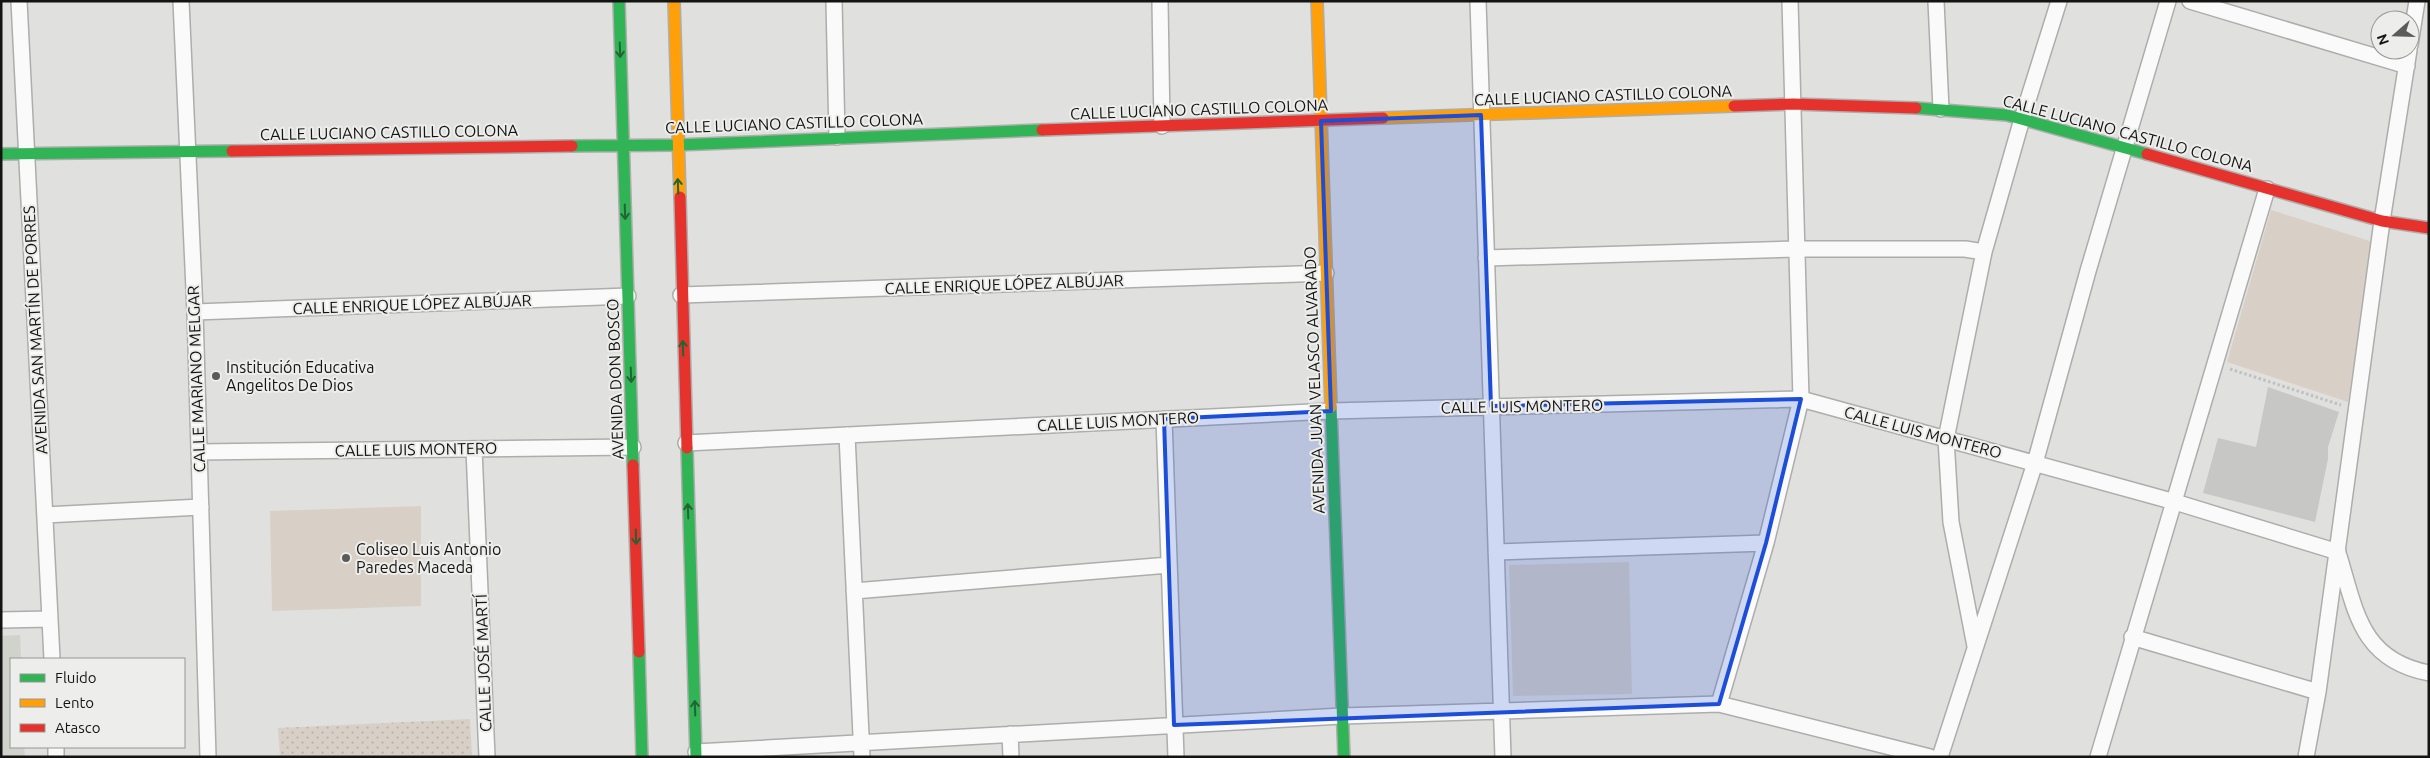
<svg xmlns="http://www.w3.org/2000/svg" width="2430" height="758" font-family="Ubuntu,sans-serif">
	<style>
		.built { fill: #d0d2cc }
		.grass { fill: #d8d0c6 }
		.park { fill: url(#park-dots) }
		.building { fill: #c7c7c6 }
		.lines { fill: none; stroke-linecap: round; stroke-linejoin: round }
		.street-casing { stroke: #adadac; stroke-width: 18 }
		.fast-casing { stroke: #adadac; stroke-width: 14 }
		.slow-casing { stroke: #adadac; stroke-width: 14 }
		.jam-casing { stroke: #adadac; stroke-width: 14 }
		.path { stroke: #bfc0bf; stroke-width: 3; stroke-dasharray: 2.5 2.5; stroke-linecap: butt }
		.street { stroke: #fafafa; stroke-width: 15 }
		.fast { stroke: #30b455; stroke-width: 11 }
		.slow { stroke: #ff9f0a; stroke-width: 11 }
		.jam { stroke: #e5322d; stroke-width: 11 }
		.oneway { stroke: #226434 }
		.marked { fill: #1d4ed8; fill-opacity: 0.2; stroke: #1d4ed8; stroke-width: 4; stroke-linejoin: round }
		.poi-dot { fill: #5b5c5a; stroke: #edeeeb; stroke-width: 2 }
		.labels { text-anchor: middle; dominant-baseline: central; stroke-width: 4; stroke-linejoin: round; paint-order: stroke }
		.street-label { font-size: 16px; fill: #141513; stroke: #edeeeb }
		.poi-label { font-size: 16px; fill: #141513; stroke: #edeeeb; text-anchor: start }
	</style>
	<defs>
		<pattern id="park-dots" width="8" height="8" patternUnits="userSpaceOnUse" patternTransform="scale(1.25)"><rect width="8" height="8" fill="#d8d0c6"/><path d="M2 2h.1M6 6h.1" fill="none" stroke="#b8b2a9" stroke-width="1.8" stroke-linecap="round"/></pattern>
	</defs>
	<rect width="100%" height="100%" fill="#e0e0df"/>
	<path class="built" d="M20,635L21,659H11V747H24L25,757H1V636Z"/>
	<path class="grass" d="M2271,210L2373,242L2348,402L2227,362Z
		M421,506V606L272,611L270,511Z
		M1629,562L1632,694L1513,696L1509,565Z"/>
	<path class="park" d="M470,719L472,757H280L278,728Z"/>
	<path class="building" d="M2268,387L2339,412L2328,447V459L2315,522L2203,493L2218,438L2256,447Z"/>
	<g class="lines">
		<defs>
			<path id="street" d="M19,1L52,659
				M181,1L195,312L208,757
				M834,1L837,137
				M1160,1L1162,126
				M1478,1L1503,757
				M1936,1L1941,109
				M2190,1L2407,66
				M2410,45L2417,1
				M1486,258L1797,249H1965L1984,252
				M681,295L1326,273
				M195,312L628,296
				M1164,419L1176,757
				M847,435L862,757
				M686,443L1331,411L1801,399L2175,502L2338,552
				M474,449L487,757
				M199,452L633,447
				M45,515L201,507
				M1496,552L1766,543
				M2339,556C2356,612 2361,660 2429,673
				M854,591L1169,565
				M1,620L50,619
				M2132,637L2318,692
				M1975,646L1951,522L1946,439L1984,252L2022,119L2059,1
				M1719,704L1766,543L1801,399L1790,1
				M1010,734L1011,757
				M56,747V757
				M696,752L1342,716L1719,704L1930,757
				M1940,757L2035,463L2088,271L2168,1
				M2098,757L2267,189
				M2306,757L2318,692L2382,221L2409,50"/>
			<path id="fast" d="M619,1L633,465
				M1916,108L2007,115L2147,154
				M572,146L677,145L1042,130
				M1,154L232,151
				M1331,407L1344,757
				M687,448L696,757
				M639,652L642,757"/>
			<path id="slow" d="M674,1L680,197
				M1317,1L1331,407
				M1383,118L1734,106"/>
			<path id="jam" d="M1734,106L1793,104L1916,108
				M1042,130L1383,118
				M232,151L572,146
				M2147,154L2382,221L2429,228
				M680,197L687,448
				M633,465L639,652"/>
		</defs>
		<use href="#street" class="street-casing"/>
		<use href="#fast" class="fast-casing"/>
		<use href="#slow" class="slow-casing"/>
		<use href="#jam" class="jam-casing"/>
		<path class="path" d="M2230,369L2341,405"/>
		<use href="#street" class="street"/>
		<use href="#fast" class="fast"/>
		<use href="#slow" class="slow"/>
		<use href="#jam" class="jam"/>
	</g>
	<defs><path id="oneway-shaft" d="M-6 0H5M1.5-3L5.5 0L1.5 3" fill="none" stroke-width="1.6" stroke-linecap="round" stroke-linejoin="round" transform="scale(1.25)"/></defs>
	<g class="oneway">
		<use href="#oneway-shaft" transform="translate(620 50) rotate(88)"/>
		<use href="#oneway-shaft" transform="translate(678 186) rotate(-92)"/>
		<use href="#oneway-shaft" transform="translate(625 212) rotate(88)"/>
		<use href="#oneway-shaft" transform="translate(683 348) rotate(-92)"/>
		<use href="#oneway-shaft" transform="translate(631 375) rotate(88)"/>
		<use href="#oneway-shaft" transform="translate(688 511) rotate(-92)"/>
		<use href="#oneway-shaft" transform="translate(636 537) rotate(88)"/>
		<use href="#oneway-shaft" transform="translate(695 708) rotate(-92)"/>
	</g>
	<path class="marked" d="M1481,115L1491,406L1801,399L1766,543L1719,704L1174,725L1164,419L1331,411L1321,121Z"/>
	<g class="poi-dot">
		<circle cx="216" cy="376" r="5"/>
		<circle cx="346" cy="558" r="5"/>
	</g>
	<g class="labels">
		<g class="street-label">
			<text transform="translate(1603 95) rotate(-2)">CALLE LUCIANO CASTILLO COLONA</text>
			<text transform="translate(1199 109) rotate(-2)">CALLE LUCIANO CASTILLO COLONA</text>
			<text transform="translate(794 123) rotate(-2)">CALLE LUCIANO CASTILLO COLONA</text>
			<text transform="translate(389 132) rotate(-1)">CALLE LUCIANO CASTILLO COLONA</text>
			<text transform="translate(2128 133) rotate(15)">CALLE LUCIANO CASTILLO COLONA</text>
			<text transform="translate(1004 284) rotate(-2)">CALLE ENRIQUE LÓPEZ ALBÚJAR</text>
			<text transform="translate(412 304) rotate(-2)">CALLE ENRIQUE LÓPEZ ALBÚJAR</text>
			<text transform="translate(35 330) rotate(-93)">AVENIDA SAN MARTÍN DE PORRES</text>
			<text transform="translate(196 379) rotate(-92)">CALLE MARIANO MELGAR</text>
			<text transform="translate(615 379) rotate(-92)">AVENIDA DON BOSCO</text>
			<text transform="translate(1314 380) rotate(-92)">AVENIDA JUAN VELASCO ALVARADO</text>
			<text transform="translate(1522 406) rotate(-1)">CALLE LUIS MONTERO</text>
			<text transform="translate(1118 421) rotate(-3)">CALLE LUIS MONTERO</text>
			<text transform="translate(1923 432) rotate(15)">CALLE LUIS MONTERO</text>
			<text transform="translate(416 449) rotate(-1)">CALLE LUIS MONTERO</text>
			<text transform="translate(483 663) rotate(-92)">CALLE JOSÉ MARTÍ</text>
		</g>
		<g class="poi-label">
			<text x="226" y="367">Institución Educativa<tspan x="226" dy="18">Angelitos De Dios</tspan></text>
			<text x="356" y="549">Coliseo Luis Antonio<tspan x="356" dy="18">Paredes Maceda</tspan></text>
		</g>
	</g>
	<rect width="2430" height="758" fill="none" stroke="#141513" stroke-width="5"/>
	<rect x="10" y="658" width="175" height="90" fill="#edeeeb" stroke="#969795"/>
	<rect x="20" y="674" width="25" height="8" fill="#30b455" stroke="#969795"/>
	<text x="55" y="683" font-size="15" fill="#141513">Fluido</text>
	<rect x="20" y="699" width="25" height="8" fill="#ff9f0a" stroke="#969795"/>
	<text x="55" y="708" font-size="15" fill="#141513">Lento</text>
	<rect x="20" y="724" width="25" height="8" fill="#e5322d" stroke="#969795"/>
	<text x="55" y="733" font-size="15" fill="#141513">Atasco</text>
	<g transform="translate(2395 35) rotate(250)"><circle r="24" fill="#edeeeb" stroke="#969795"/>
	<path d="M0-4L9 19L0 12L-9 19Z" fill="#5b5c5a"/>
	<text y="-8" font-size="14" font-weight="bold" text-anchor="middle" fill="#141513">N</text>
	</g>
</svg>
